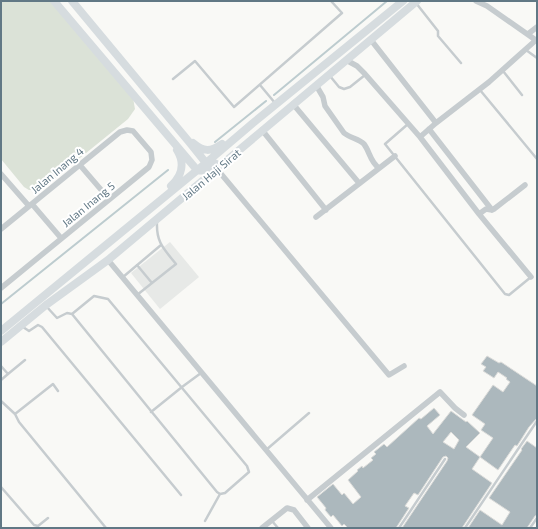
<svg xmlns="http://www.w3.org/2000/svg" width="538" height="529" font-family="'Exo 2',sans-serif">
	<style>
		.built { fill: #e7e9e7 }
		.green { fill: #dbe2d7 }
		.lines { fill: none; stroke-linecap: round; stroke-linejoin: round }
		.stream { stroke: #bdcccf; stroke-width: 2 }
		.building { fill: #acb8bd; stroke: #dbdbd9; fill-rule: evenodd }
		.lane { stroke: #c6cccf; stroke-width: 2.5 }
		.street { stroke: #c6cccf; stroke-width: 5.5 }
		.secondary { stroke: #d6dcdf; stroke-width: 8 }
		.labels { text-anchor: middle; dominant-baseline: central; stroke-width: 4; stroke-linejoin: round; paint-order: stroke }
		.street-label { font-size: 11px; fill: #617885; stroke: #fff }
	</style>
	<rect width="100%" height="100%" fill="#f9f9f6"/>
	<path class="built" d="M170,242L199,277L160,309L131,273Z"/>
	<path class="green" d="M3,1H50L133,98L135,109L128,119L49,183L42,188L37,190H29L24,187L1,159V3Z"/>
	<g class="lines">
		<path class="stream" d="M274,95L387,1
			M215,142L266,101
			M1,304L168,170"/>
	</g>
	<path class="building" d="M487,356L499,363L501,362L537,386V418L529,427L517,446L515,445L498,470L480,457L472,469L492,483L462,528H402L447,461L448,458L446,456L443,457L418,495L414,493L405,506L409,508L396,528H348L344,524L342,526L333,515L331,517L325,510L326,508L317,497L333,484L342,495L344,493L353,504L361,497L348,480L358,471L357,470L362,466L363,468L373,460L371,458L376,454L374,452L384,444L387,447L419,418L421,419L434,408L440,415L427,426L433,434L451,411L466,422L467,421L480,433L466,447L480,457L493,438L481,430L485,424L472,415L493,385L503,392L510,382L506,379L507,378L498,372L494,378L483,371L486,367L481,364ZM451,432L459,440L454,449L443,442Z
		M527,441L537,448V515L535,516L527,528H468L480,510L502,525L510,512L489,498L522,450L521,449Z"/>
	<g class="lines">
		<path class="lane" d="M416,3L438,31V36L461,63
			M526,50L537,58
			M503,71L522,95
			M330,76L339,87L344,89L350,87L365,75
			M173,79L195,61L234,107L342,13L331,1
			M260,85L275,103
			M480,90L537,159
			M408,124L385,144L505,294L509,295L531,277
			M137,265L152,283L176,264C163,248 156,242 157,221
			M123,277L161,245
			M137,295L152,283
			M46,306L57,318L67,313L72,314L217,492L220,494
			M72,314L94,296L108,299L247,466L249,472L225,493L220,494L205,521
			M23,327L29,331L38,325L42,327L181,495
			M1,366L8,374L1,380
			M8,374L25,360
			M1,401L15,414L53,384L58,391
			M151,412L182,387L201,373
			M15,414L19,422L106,528
			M266,450L309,413
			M1,487L34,525L38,526L48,518
			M272,521L278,528
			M399,528L445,459
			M465,528L537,421
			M530,528L537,518"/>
		<path class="street" d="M476,1L487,6L537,41
			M528,34L537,27
			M371,40L436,123L489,82L536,40
			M346,60L357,66L365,74L420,137L479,214L531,277
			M316,85L323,97L325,106L344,133C350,138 359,139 364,144C370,152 370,162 379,168
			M293,104L359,183
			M429,129L492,210
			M262,130L326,210
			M420,137L436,123
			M79,164L109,199
			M217,169L389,375L404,366
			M1,174L29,206
			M32,204L61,238
			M479,214L486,209L492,210L494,209L525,185
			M316,217L395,156
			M1,229L120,132L127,130L133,131L151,152L152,160L149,167L1,288
			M108,260L331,528
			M307,500L440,392L455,408L464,415
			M262,528L287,508L294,510L308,528"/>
		<path class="secondary" d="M54,1L197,170C205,172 210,168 216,164
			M72,1L190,143L206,163V167
			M193,143C204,152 210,152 222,144
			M171,186C182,176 185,163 177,150
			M1,331L206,163L253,123L403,1
			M1,342L46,305L108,260L417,1"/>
	</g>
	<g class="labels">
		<g class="street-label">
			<text transform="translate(57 170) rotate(-40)">Jalan Inang 4</text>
			<text transform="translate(211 174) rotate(-40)">Jalan Haji Sirat</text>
			<text transform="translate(88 204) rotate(-39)">Jalan Inang 5</text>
		</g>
	</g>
	<rect width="538" height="529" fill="none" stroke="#617885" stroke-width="4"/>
</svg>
